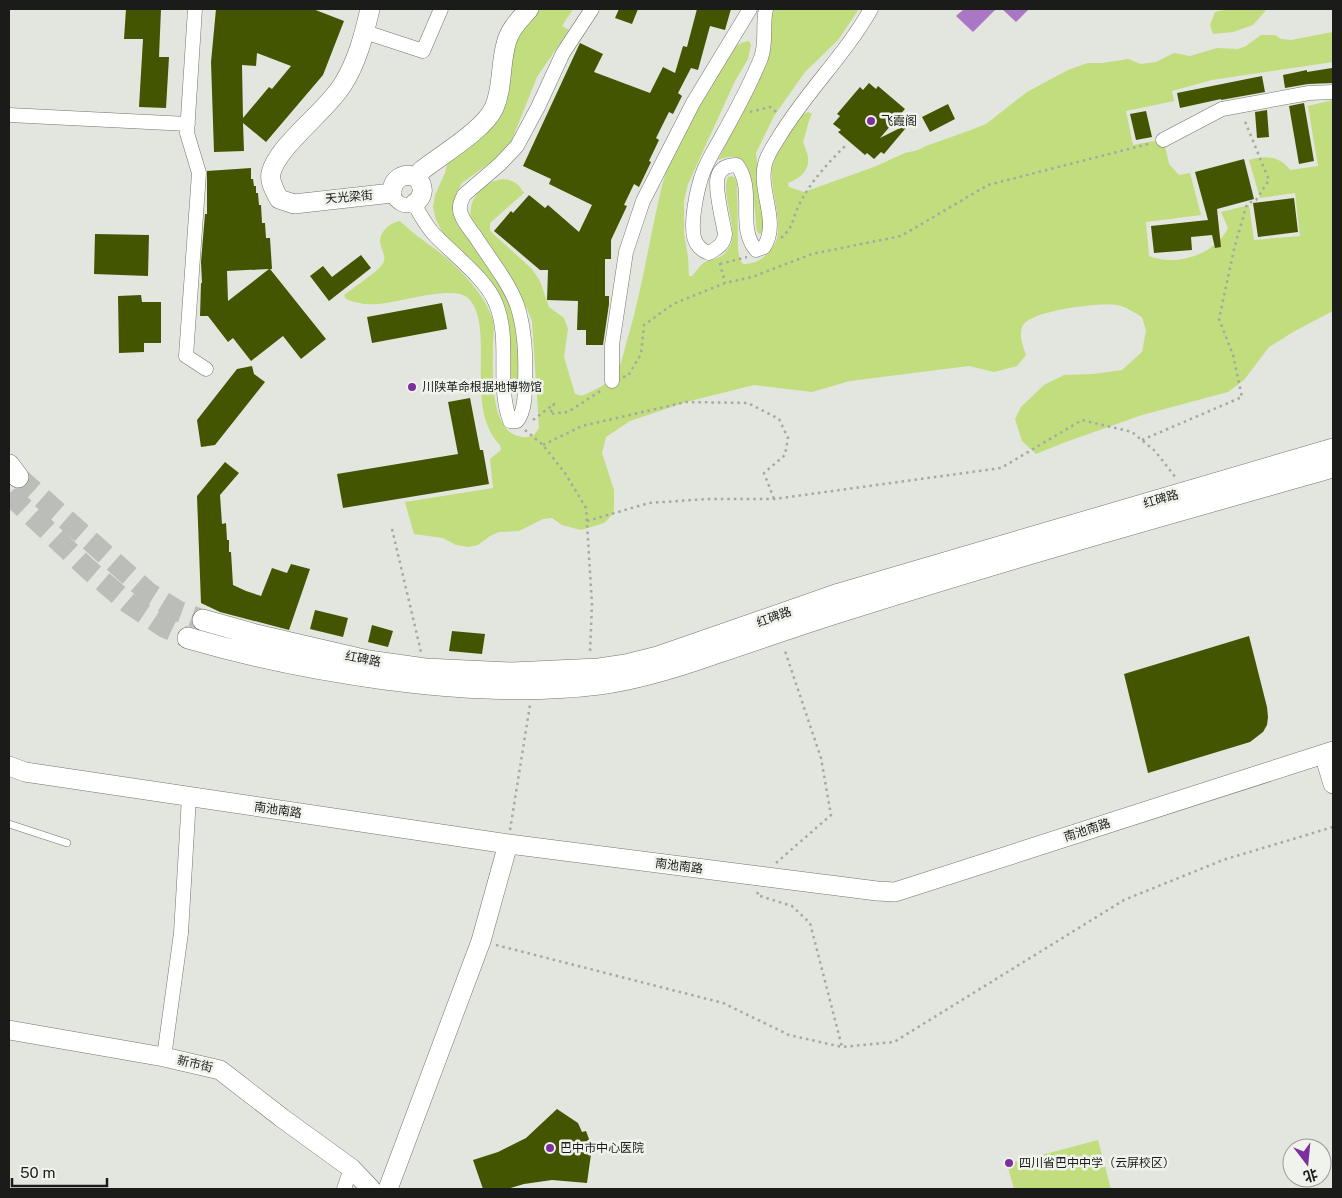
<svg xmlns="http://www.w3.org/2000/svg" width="1342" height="1198" font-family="'Public Sans','Noto Sans SC',sans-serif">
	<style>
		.green { fill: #c1dd7d }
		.water { fill: #aa77c5 }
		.building { fill: #445502; fill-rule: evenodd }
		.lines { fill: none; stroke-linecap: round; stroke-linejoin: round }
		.primary-tunnel { stroke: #bbbdb8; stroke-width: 21; stroke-dasharray: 21 11; stroke-linecap: butt }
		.lane-casing { stroke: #737570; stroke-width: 8 }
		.street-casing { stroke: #737570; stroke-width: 15 }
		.secondary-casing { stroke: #737570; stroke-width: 20 }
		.primary-casing { stroke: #737570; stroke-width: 22 }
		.path { stroke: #a6a8a3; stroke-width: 2.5; stroke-dasharray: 2.5 4; stroke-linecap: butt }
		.lane { stroke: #fff; stroke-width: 7 }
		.street { stroke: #fff; stroke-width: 14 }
		.secondary { stroke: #fff; stroke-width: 19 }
		.primary { stroke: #fff; stroke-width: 21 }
		.poi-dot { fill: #7d2f9f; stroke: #f0f2ec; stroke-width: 2 }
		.labels { text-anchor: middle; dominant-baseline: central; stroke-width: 5; stroke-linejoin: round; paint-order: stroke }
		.poi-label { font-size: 12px; fill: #1b1c1a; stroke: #f0f2ec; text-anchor: start }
		.street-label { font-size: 12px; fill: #1b1c1a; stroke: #f0f2ec }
	</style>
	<rect width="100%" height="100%" fill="#e3e5df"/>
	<path class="green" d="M538,9H573L562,26L569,30L537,77L511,142L496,158L462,183L457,192L454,201L510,298L517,318L520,354L518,386L515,388L511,383L507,323L444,235L436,220L433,207L435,195L445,173L448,160L484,134L513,41Z
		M771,9H859L838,40L805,72L774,116L756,153L764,226L762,233L759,234L757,231C755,217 753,171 744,162C736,154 727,157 718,160L756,84Z
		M1228,9H1267L1253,25L1233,32L1213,34L1210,25L1215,12Z
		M1333,32V62L1212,80L1172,91L1174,101L1126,111L1133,145L1154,141L1162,142L1166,150L1169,164L1179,175L1190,173L1201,215L1146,222L1149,256C1176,267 1215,255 1228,228L1221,212L1249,205L1254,240L1300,236L1295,193L1260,198L1249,160C1265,155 1280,156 1290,170L1318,166L1308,106L1333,100V311L1293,332L1269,347L1244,380L1228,392L1142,415L1063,443L1036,454L1022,441L1015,419L1021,407L1044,385L1064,375L1093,374L1122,370L1142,352L1146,330L1142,317C1135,313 1125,306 1117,305C1101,302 1032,310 1023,325C1018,334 1023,346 1026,355L1017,366L994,372L969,366L850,381L812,392L754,385L686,402L630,421L606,437L602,453L614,490V510L611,516L604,523L581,530L562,525L552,518L543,519L519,531L499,532L490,536L478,545L468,547L456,545L443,538L414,534L405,502L493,488L490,459L501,450L500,445C463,408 496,328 469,299C455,283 396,304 376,304C365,305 356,303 346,299L344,295C352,289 378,271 382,265C388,257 381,251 380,242C380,231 390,223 400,221C412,233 426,242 439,252C458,267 487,296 493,321C495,328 493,336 493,344C493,368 488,435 523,437C526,438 531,436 534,435L539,428L532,321L527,309L470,218C471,213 470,208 472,203C479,187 500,171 517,184C520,186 522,191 524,193L490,223V231L532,269L540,281L549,307L564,318L568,329L564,357L575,394L582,396C594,390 612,383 618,370C623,359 625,346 629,334C643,285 650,235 662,186C671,150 692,119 709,87C718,69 727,44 749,41L751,45L748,59L735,81L688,184L684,201V234L688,257L689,276H692C696,272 700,265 705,262C717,257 722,260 730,246C739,230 720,193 728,177L732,176L735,178L737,184L738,250L740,260L743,264C753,264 760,261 767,254C771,249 776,244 777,238C782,219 770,190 772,169C774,156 782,144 788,133C793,124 798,116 808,112L812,114C807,123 807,132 803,141C804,146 807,151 808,157C810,171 799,179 788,183L789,187L804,192L874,167L905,153L918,150L926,146L971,130L986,124L1027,92L1068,70L1088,63H1102L1128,59L1141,64L1156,62L1174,53L1190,56L1217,48L1238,49L1246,46L1261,35H1275L1281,39L1291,40Z
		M1098,1140L1111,1189H1014L1007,1164Z"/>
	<path class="water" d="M964,9H996L973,32L956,16Z
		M1002,9H1029L1016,22Z"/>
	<path class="building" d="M126,9H161L159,57H169L166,108L139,107L143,39H124Z
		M216,9H313L344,21L323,75L266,142L243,123L244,151L214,152L211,62ZM257,53L291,66L272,89L269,87L243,118L242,65L256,66Z
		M619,9H638L632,24L615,18Z
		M697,9H731L725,30L710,26L698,70L691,68L678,93L682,96L673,114L669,112L656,138L659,140L649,161L651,162L639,187L634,184L624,205L627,206L611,240V259H605V296H609V304L603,345H586V330H577L578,301L547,300L548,270H540L494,231L511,211L513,213L529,195L545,208L548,205L579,232L592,205L549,184L551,179L523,166L580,43L603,54L594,72L650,93L663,67L675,73L683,46L687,47Z
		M1332,68L1333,83L1308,84L1285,88L1283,75L1307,70V72Z
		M1262,76L1265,92L1221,100V99L1180,108L1177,93Z
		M869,83L876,89L878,86L905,109L880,138L910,123L884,154L881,152L874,159L867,153L865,155L838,132L841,130L833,124L840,116L837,114L860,87L863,90Z
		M1304,103L1314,161L1299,164L1289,106Z
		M948,104L955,119L930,132L922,117Z
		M1267,110L1269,137L1257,138L1255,112Z
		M1146,111L1152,137L1136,140L1130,114Z
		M1244,159L1254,199L1217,209L1221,247L1215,248L1212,235L1191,237L1192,250L1154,253L1151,226L1208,220L1195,172Z
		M251,168V179H253L254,186H256V193H258L259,205H261L262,223H265L266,238H270L272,269H270L326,339L301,359L283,336L251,361L233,338L228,342L208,316H200L201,283H202L201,262L205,214H207V171ZM269,269L228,301L227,271Z
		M1294,198L1298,232L1258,237L1253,203Z
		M95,234L149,235L148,276L94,274Z
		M361,255L371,268L329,301L310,276L323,266L332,277Z
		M141,295L142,302H161V343H144V352L119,353L118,296Z
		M442,303L447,329L372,343L367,317Z
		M252,366L254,374L265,382L215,445L201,447L197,420L237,369Z
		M470,398L480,450H483L489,484L343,508L337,474L458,454L448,402Z
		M225,462L239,473L220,495L222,524L226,523L227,540H229V552H231L233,585L246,591L261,596L272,568L287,573L291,564L310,569L289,630L220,612L201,603L197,496Z
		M315,610L348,618L343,637L310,629Z
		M372,625L393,631L388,647L368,642Z
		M452,631L485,634L482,654L449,651Z
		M1249,636L1267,707L1268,717L1267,725L1263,732L1250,742L1148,773L1124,674Z
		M557,1109L578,1123L582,1132L586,1131L592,1147L587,1183L552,1180L524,1184L507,1189H483L473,1160L498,1152L526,1138Z"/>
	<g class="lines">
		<path class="primary-tunnel" d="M18,477L149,593L178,611L203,620
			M9,494L87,568L128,603L164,627L188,638"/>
		<defs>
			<path id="lane" d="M9,824L67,843"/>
			<path id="street" d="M195,9L187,133L199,173L186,356L206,369
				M766,9C762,25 767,42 761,58C750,85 736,111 722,136C716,147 709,158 704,170C698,185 687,230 697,244C700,249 703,251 709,253C717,248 724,245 725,234C723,222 714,186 718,176C721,167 729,165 737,165C756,190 736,226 756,250L764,247C780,222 758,191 765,164C767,155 774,145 779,137C806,92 845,55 871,9
				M365,32L423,51L441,9
				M9,115L188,124
				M1163,140L1222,109L1309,93L1333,92
				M392,193C396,203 404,208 414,204C420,214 425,224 433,233C451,253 487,279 496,304C511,341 496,383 510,421H517C525,411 525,394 525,381C526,355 525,329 517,305C508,281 489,258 475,236C470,229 461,219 460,210C459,204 462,199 464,195L500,164L517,146L538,107L563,53L592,9
				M612,381V345L626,252L643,201L693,103L750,9
				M164,1057L181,933L189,797
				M344,1189L351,1168"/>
			<path id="secondary" d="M370,9C364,35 357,62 343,84C327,111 278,145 271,173C269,182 275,191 279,199L294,204L392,193C392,179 404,171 417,178L421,171C441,155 484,130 494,108C503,88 500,65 506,44C509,30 520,19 529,9
				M414,204C424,197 425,187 417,178
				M1324,754L1333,784
				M9,766L25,772L508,844L877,891L895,892L1333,751
				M9,1030L164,1057L220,1070L282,1118L351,1168L371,1189
				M388,1189L481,941L508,844"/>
			<path id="primary" d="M9,465L18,477
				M203,620L256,635L368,661L425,669L512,673L599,669L626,665L658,657L839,594L1333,449
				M188,638C253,657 318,670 385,679C456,688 528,693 599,684C638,679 676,667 713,654C759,639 803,623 849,609C1009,558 1171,513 1333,467"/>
		</defs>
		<use href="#lane" class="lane-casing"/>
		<use href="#street" class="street-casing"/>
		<use href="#secondary" class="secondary-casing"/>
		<use href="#primary" class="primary-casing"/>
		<path class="path" d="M750,112L770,107L779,114
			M781,238C795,225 791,222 798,207C810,182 827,164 847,144
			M720,263L725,283
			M720,264L747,257
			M623,377L628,376L641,354L644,325L673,304L725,283L752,277L812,254L901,236L988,185L1152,143
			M533,420L554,404L550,414L568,412L602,390
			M525,430L543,445L565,473L586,508L592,604L590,652
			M1142,440L1242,397L1233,355L1219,319L1235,245L1247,204L1256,200L1269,180L1244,119
			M543,445L582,426L686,402L748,403L779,419L788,438L785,455L764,473L774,499
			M587,521L649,503L707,499H774L1001,468L1082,420L1132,432L1155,451L1176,478
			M392,529L421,652
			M510,830L530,705
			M776,863L831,815L821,758L784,648
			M758,892L757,895L792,906L810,923L842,1047
			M496,945L723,1003L789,1035L842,1047L894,1042L1124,900L1223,860L1333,827"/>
		<use href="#lane" class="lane"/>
		<use href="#street" class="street"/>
		<use href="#secondary" class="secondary"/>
		<use href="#primary" class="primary"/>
	</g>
	<g class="poi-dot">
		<circle cx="871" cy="121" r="5"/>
		<circle cx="412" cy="387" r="5"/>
		<circle cx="550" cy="1148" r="5"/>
		<circle cx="1009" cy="1163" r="5"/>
	</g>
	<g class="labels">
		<g class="poi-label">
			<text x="881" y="121">飞霞阁</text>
			<text x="422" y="387">川陕革命根据地博物馆</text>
			<text x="560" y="1148">巴中市中心医院</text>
			<text x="1019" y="1163">四川省巴中中学（云屏校区）</text>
		</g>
		<g class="street-label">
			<text transform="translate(349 197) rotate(-5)">天光梁街</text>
			<text transform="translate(1161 499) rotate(-16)">红碑路</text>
			<text transform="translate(774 617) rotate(-20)">红碑路</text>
			<text transform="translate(363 659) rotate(11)">红碑路</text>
			<text transform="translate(278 810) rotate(8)">南池南路</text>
			<text transform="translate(1087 830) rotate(-18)">南池南路</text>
			<text transform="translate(679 866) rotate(7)">南池南路</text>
			<text transform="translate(195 1064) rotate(13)">新市街</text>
		</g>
	</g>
	<rect width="1342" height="1198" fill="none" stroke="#1b1c1a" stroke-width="20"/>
	<g transform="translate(1307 1163) rotate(164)"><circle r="24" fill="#f0f2ec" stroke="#9b9c98"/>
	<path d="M0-4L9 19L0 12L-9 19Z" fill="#7d2f9f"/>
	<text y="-8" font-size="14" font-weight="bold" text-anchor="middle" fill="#1b1c1a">北</text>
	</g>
	<path d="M12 1178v8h95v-8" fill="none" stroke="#1b1c1a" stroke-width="2.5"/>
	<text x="20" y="1178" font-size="15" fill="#1b1c1a" stroke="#f0f2ec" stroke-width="4" paint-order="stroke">50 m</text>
</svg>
